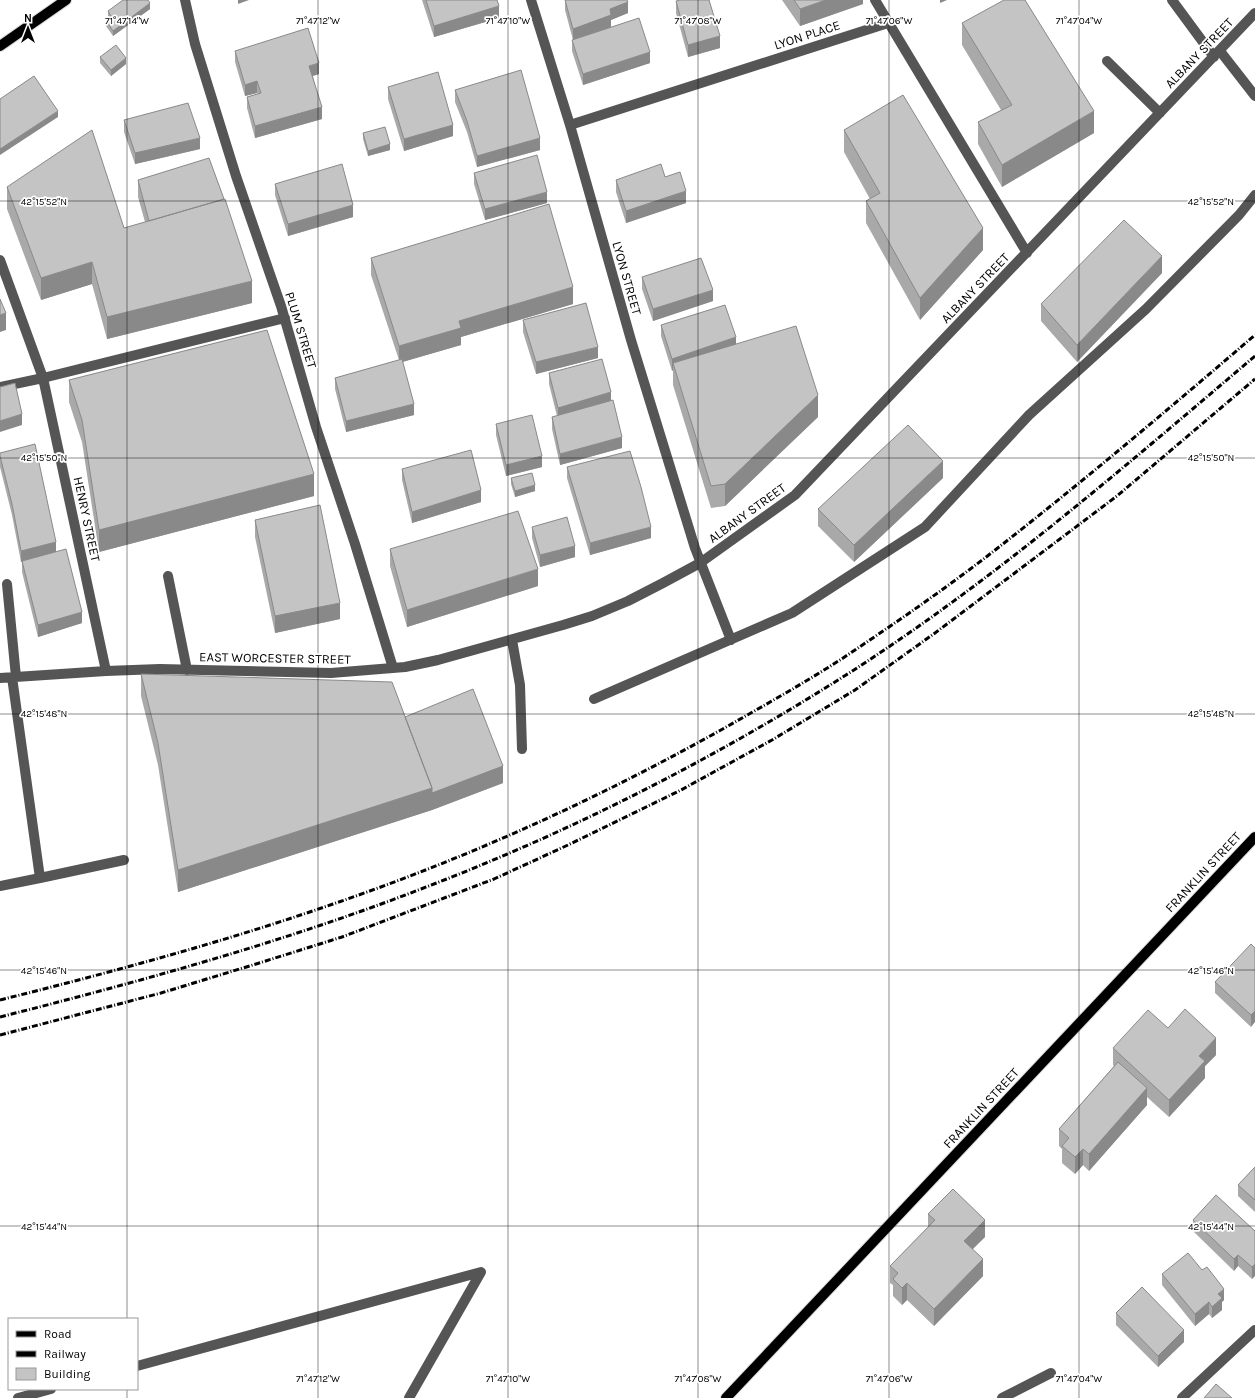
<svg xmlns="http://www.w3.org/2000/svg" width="1255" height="1398" font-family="Karla,sans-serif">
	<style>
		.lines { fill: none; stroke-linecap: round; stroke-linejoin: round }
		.major-casing { stroke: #dbdbdb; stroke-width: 12 }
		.minor { stroke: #555; stroke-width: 10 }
		.major { stroke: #000; stroke-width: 10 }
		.rail { stroke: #000; stroke-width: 3; stroke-dasharray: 6 2 1 2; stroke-linecap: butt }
		.wall { fill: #a9a9a9 }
		.shaded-wall { fill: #898989 }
		.building { fill: #c4c4c4; stroke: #898989 }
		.ticks { fill: none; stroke: #000; stroke-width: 1; stroke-opacity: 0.45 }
		.labels { text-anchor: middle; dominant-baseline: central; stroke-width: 3.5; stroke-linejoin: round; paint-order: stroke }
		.street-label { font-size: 13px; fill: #000; stroke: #fff }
		.ticks-label { font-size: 10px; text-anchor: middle; fill: #000; stroke: #fff; stroke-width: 3.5; stroke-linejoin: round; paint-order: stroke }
	</style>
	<rect width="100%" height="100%" fill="#fff"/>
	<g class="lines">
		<defs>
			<path id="major" d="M0,46L66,0
				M726,1398L1255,837"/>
		</defs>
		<use href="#major" class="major-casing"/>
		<path class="minor" d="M185,0L195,44L236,176L281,306L316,427L355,544L393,668
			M531,0L570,125L631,340L695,548L731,640
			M875,0L1027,253
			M1172,0L1214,57
			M1220,51L1255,96
			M1107,61L1160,113
			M570,125L888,23
			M0,260L43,378L106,671
			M0,387L43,378L285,318
			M168,576L187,670
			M7,584L16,677
			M512,640L520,685L522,749
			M0,678L106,671L160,669L331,673L405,667L438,660L563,625L592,616L628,601L663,583L700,563L795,495L1255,13
			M594,699L792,613L925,527L1029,415L1146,309L1239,215L1255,195
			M40,878L124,860
			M0,886L40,878L12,677
			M137,1366L481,1272L409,1398
			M18,1398L51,1389
			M1002,1398L1051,1373
			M1182,1398L1255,1330"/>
		<use href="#major" class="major"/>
		<path class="rail" d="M0,1000C112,972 224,942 333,904C470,857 602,797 728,726C765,705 804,683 840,660C894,624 948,587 999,547C1086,479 1171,407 1255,335
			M0,1017C142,981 284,942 421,889C568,833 712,760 846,675C992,582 1123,468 1255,356
			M0,1035L161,993L256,964L342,937L494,879L568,845L681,790L772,740L855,690L935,633L1117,496L1255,379"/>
	</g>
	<path class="wall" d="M422,0H497L499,18L434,37Z
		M565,0H627L628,13L611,20V27L650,63L583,85L572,51V40H573L565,10Z
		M782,0H863V4L800,26Z
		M676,1L720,48L688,57L676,13Z
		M150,9L113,36L106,26V20L108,18V11Z
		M962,23L1094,133L1002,187L978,144V122L1001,110L962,45Z
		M235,51L319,74L313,76L322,119L255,138L247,108V97L258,94L257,93L245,96L235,62Z
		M100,57L126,64L111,76L100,63Z
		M388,87L453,136L404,151L388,99Z
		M455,90L540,150L477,167L467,132L455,102Z
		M124,120L200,149L135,164L124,132Z
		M844,130L983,250L920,320L866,223V201L870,199L844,152Z
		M363,133L390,150L368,156L363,139Z
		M474,173L547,203L485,220L474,184Z
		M665,177L686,203L626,223L616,192V180Z
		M138,180L252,303L107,339L92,284L41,300L7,209V187L124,228L145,222L138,197Z
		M275,184L353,217L288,236L275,195Z
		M371,258L573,304L461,337V345L402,362L414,415L346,432L335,389V378L399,360L371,275Z
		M1162,273L1077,362L1041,321V304Z
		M642,277L713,301L653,321L642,289Z
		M523,320L598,358L536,374L523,332Z
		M661,325L736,344L818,417L725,506L711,508L673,385V370L672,371L661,336Z
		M549,373L611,400L622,448L560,465L552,429V417L557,416L549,384Z
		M69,380L314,496L99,552L82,442L69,402Z
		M496,424L542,467L506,476L496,435Z
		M0,453L56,552L82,623L38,637L22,572V562H21L12,515L0,467Z
		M567,467L651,538L590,555L567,478Z
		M402,469L481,502L412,523L402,480Z
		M511,478L535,491L515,497L511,484Z
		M943,478L854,562L818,526V509Z
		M255,520L340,619L275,633L255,537Z
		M532,527L575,557L540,567L532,538Z
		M390,549L538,586L407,627L390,566Z
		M141,674L405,717L503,783L432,810L178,892L158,765L141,696Z
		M1255,948L1251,1027L1215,993V982Z
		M1168,1028L1216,1055L1205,1066V1078L1169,1117L1147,1097V1105L1089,1171L1083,1165L1075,1174L1062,1163V1149L1059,1146V1129L1114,1066L1113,1065V1048Z
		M1255,1167V1212L1238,1196V1185Z
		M928,1214L985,1237L972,1249L983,1276L934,1326L907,1300L902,1305L893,1296V1285L890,1283V1266L928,1227Z
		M1193,1220L1255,1231L1252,1279L1238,1266L1234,1271L1193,1231Z
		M1202,1270L1224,1300L1222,1302V1310L1212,1318L1209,1314L1195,1326L1162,1285V1274Z
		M1116,1313L1184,1342L1158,1367L1116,1325Z"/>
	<path class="shaded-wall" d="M238,0H249L238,4Z
		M826,0H863V4L800,26V9Z
		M940,0H947L940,3Z
		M628,2V13L611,20V27L573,40V29L610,9Z
		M150,3V9L113,36V31Z
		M499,6V18L434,37V26Z
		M720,36V48L688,57V45Z
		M650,52V63L583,85V74Z
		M126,58V64L111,76V70Z
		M319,63V74L309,77V66Z
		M257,81V93L245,96V85Z
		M322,107V119L255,138V126Z
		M58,111V117L0,155V149Z
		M1094,111V133L1002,187V165Z
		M453,125V136L404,151V139Z
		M200,138V149L135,164V153Z
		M540,138V150L477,167V156Z
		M390,144V150L368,156V151Z
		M686,191V203L626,223V211Z
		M547,192V203L485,220V209Z
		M353,205V217L288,236V224Z
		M983,228V250L920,320V298Z
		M1162,256V273L1077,362V345Z
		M92,262V284L41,300V278Z
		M252,281V303L107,339V317Z
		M573,287V304L461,337V345L399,363V346L459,321Z
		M713,290V301L653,321V309Z
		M6,313V330L0,332V315Z
		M736,337V349L673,363V370L672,371V359Z
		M598,347V358L536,374V362Z
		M611,392V404L558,419V408Z
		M818,395V417L725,506V484Z
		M414,404V415L346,432V421Z
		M22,414V425L0,432V421Z
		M622,437V448L560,465V454Z
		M542,456V467L506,476V465Z
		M943,461V478L854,562V545Z
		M314,474V496L99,552V530Z
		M535,485V491L515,497V491Z
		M481,490V502L412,523V512Z
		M651,527V538L590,555V543Z
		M56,542V553L21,562V551Z
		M575,546V557L540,567V555Z
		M538,569V586L407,627V610Z
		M340,603V619L275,633V616Z
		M82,612V623L38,637V625Z
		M503,766V783L432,810L178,892V870L432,788Z
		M1255,1011V1022L1251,1027V1015Z
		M1216,1038V1055L1205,1066V1078L1169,1117V1100L1199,1056Z
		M1147,1088V1105L1089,1171V1154Z
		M1083,1149V1165L1075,1174V1157Z
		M985,1220V1237L964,1258V1241Z
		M1238,1255V1266L1234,1271V1259Z
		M983,1259V1276L934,1326V1309Z
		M1255,1264V1276L1252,1279V1267Z
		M907,1283V1300L902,1305V1288Z
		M1224,1289V1300L1222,1302V1310L1212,1318V1307L1218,1294Z
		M1209,1302V1314L1195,1326V1314Z
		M1184,1330V1342L1158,1367V1356Z"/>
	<path class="building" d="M123,0H148L150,3L113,31L106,20L111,16L108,11Z
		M426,0H497L499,6L434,26Z
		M565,0H627L628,2L610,9L611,15L573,29Z
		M680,0H709L720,36L688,45L676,1Z
		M794,0H826L800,9Z
		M1004,0H1025L1094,111L1002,165L978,122L1012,105L962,23Z
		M639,18L650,52L583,74L572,40Z
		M308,28L319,63L309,66L322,107L255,126L247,97L261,93L257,81L245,85L235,51Z
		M116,45L126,58L111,70L100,57Z
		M521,70L540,138L477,156L467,121L455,90Z
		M438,72L453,125L404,139L388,87Z
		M34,76L58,111L0,149V99Z
		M903,95L983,228L920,298L866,201L880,193L844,130Z
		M188,103L200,138L135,153L124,120Z
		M385,127L390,144L368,151L363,133Z
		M92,130L124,228L225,199L252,281L107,317L92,262L41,278L7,187Z
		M537,155L547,192L485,209L474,173Z
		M209,158L224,199L149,221L138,180Z
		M342,164L353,205L288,224L275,184Z
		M661,164L665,177L680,172L686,191L626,211L616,180Z
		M549,204L573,287L459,321L461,328L399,346L371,258Z
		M1124,220L1162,256L1077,345L1041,304Z
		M701,258L713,290L653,309L642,277Z
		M0,299L6,313L0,315Z
		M586,303L598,347L536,362L523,320Z
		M725,305L736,337L672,359L661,325Z
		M796,326L818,395L725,484L711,486L673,363Z
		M267,330L314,474L99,530L82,420L69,380Z
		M402,359L414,404L346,421L335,378Z
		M602,359L611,392L558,408L549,373Z
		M15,383L22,414L0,421V387Z
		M613,400L622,437L560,454L552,417Z
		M532,415L542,456L506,465L496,424Z
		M908,425L943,461L854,545L818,509Z
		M35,444L56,542L21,551L12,504L0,456V453Z
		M471,450L481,490L412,512L402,469Z
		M630,451L641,487L651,527L590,543L567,467Z
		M532,473L535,485L515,491L511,478Z
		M320,505L340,603L275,616L255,520Z
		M518,511L538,569L407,610L390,549Z
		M567,517L575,546L540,555L532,527Z
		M66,549L82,612L38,625L22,561Z
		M141,674L392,682L432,788L178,870L158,743Z
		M473,689L503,766L432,793V788L405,717Z
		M1251,944L1255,948V1011L1251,1015L1215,982Z
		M1185,1009L1216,1038L1199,1056L1205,1061L1169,1100L1113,1048L1148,1010L1168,1028Z
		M1118,1062L1147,1088L1089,1154L1083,1149L1075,1157L1062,1146L1069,1138L1059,1129Z
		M1255,1167V1200L1238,1185Z
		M953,1189L985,1220L964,1241L983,1259L934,1309L907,1283L902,1288L893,1279L898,1273L890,1266L935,1220L928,1214Z
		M1216,1195L1255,1231V1264L1252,1267L1238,1255L1234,1259L1193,1220Z
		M1188,1253L1202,1270L1207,1267L1224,1289L1218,1294L1222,1298L1212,1307L1209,1302L1195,1314L1162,1274Z
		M1142,1287L1184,1330L1158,1356L1116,1313Z
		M1216,1384L1232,1398H1204Z"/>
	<path class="ticks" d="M127,0V1319M318,0V1398M508,0V1398M698,0V1398M889,0V1398M1079,0V1398M0,201H1255M0,458H1255M0,714H1255M0,970H1255M0,1226H1255M127,1389V1398"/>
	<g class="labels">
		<g class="street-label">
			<text transform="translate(807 35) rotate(-18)">LYON PLACE</text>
			<text transform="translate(1199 53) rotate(-46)">ALBANY STREET</text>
			<text transform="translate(627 278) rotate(74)">LYON STREET</text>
			<text transform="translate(975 288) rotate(-46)">ALBANY STREET</text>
			<text transform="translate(301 330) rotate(73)">PLUM STREET</text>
			<text transform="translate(747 513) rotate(-36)">ALBANY STREET</text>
			<text transform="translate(87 519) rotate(78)">HENRY STREET</text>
			<text transform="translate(275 658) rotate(1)">EAST WORCESTER STREET</text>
			<text transform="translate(1203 872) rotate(-47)">FRANKLIN STREET</text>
			<text transform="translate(981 1108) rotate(-47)">FRANKLIN STREET</text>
		</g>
	</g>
	<g class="ticks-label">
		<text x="127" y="24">71°47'14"W</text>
		<text x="318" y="24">71°47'12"W</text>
		<text x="508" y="24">71°47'10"W</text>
		<text x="698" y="24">71°47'08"W</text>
		<text x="889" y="24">71°47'06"W</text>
		<text x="1079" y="24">71°47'04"W</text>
		<text x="44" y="205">42°15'52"N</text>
		<text x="1211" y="205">42°15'52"N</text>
		<text x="44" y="461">42°15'50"N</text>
		<text x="1211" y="461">42°15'50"N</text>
		<text x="44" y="717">42°15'48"N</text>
		<text x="1211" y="717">42°15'48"N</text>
		<text x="44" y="974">42°15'46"N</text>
		<text x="1211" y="974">42°15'46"N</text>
		<text x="44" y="1230">42°15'44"N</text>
		<text x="1211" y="1230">42°15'44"N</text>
		<text x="318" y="1382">71°47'12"W</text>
		<text x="508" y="1382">71°47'10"W</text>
		<text x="698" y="1382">71°47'08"W</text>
		<text x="889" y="1382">71°47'06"W</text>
		<text x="1079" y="1382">71°47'04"W</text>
	</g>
	<rect x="8" y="1318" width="130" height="72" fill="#ffffff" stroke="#999999"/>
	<rect x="16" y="1331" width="20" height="6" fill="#000000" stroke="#999999"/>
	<text x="44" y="1338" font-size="12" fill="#000000">Road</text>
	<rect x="16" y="1351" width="20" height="6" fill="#000000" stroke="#999999"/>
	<text x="44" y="1358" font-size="12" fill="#000000">Railway</text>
	<rect x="16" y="1368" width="20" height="12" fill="#c4c4c4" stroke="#999999"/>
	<text x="44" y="1378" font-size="12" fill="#000000">Building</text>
	<g transform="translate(28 28)" stroke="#ffffff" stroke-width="3" paint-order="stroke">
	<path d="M0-3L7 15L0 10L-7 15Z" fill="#000000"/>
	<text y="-6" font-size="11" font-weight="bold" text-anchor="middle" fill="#000000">N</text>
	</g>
</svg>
